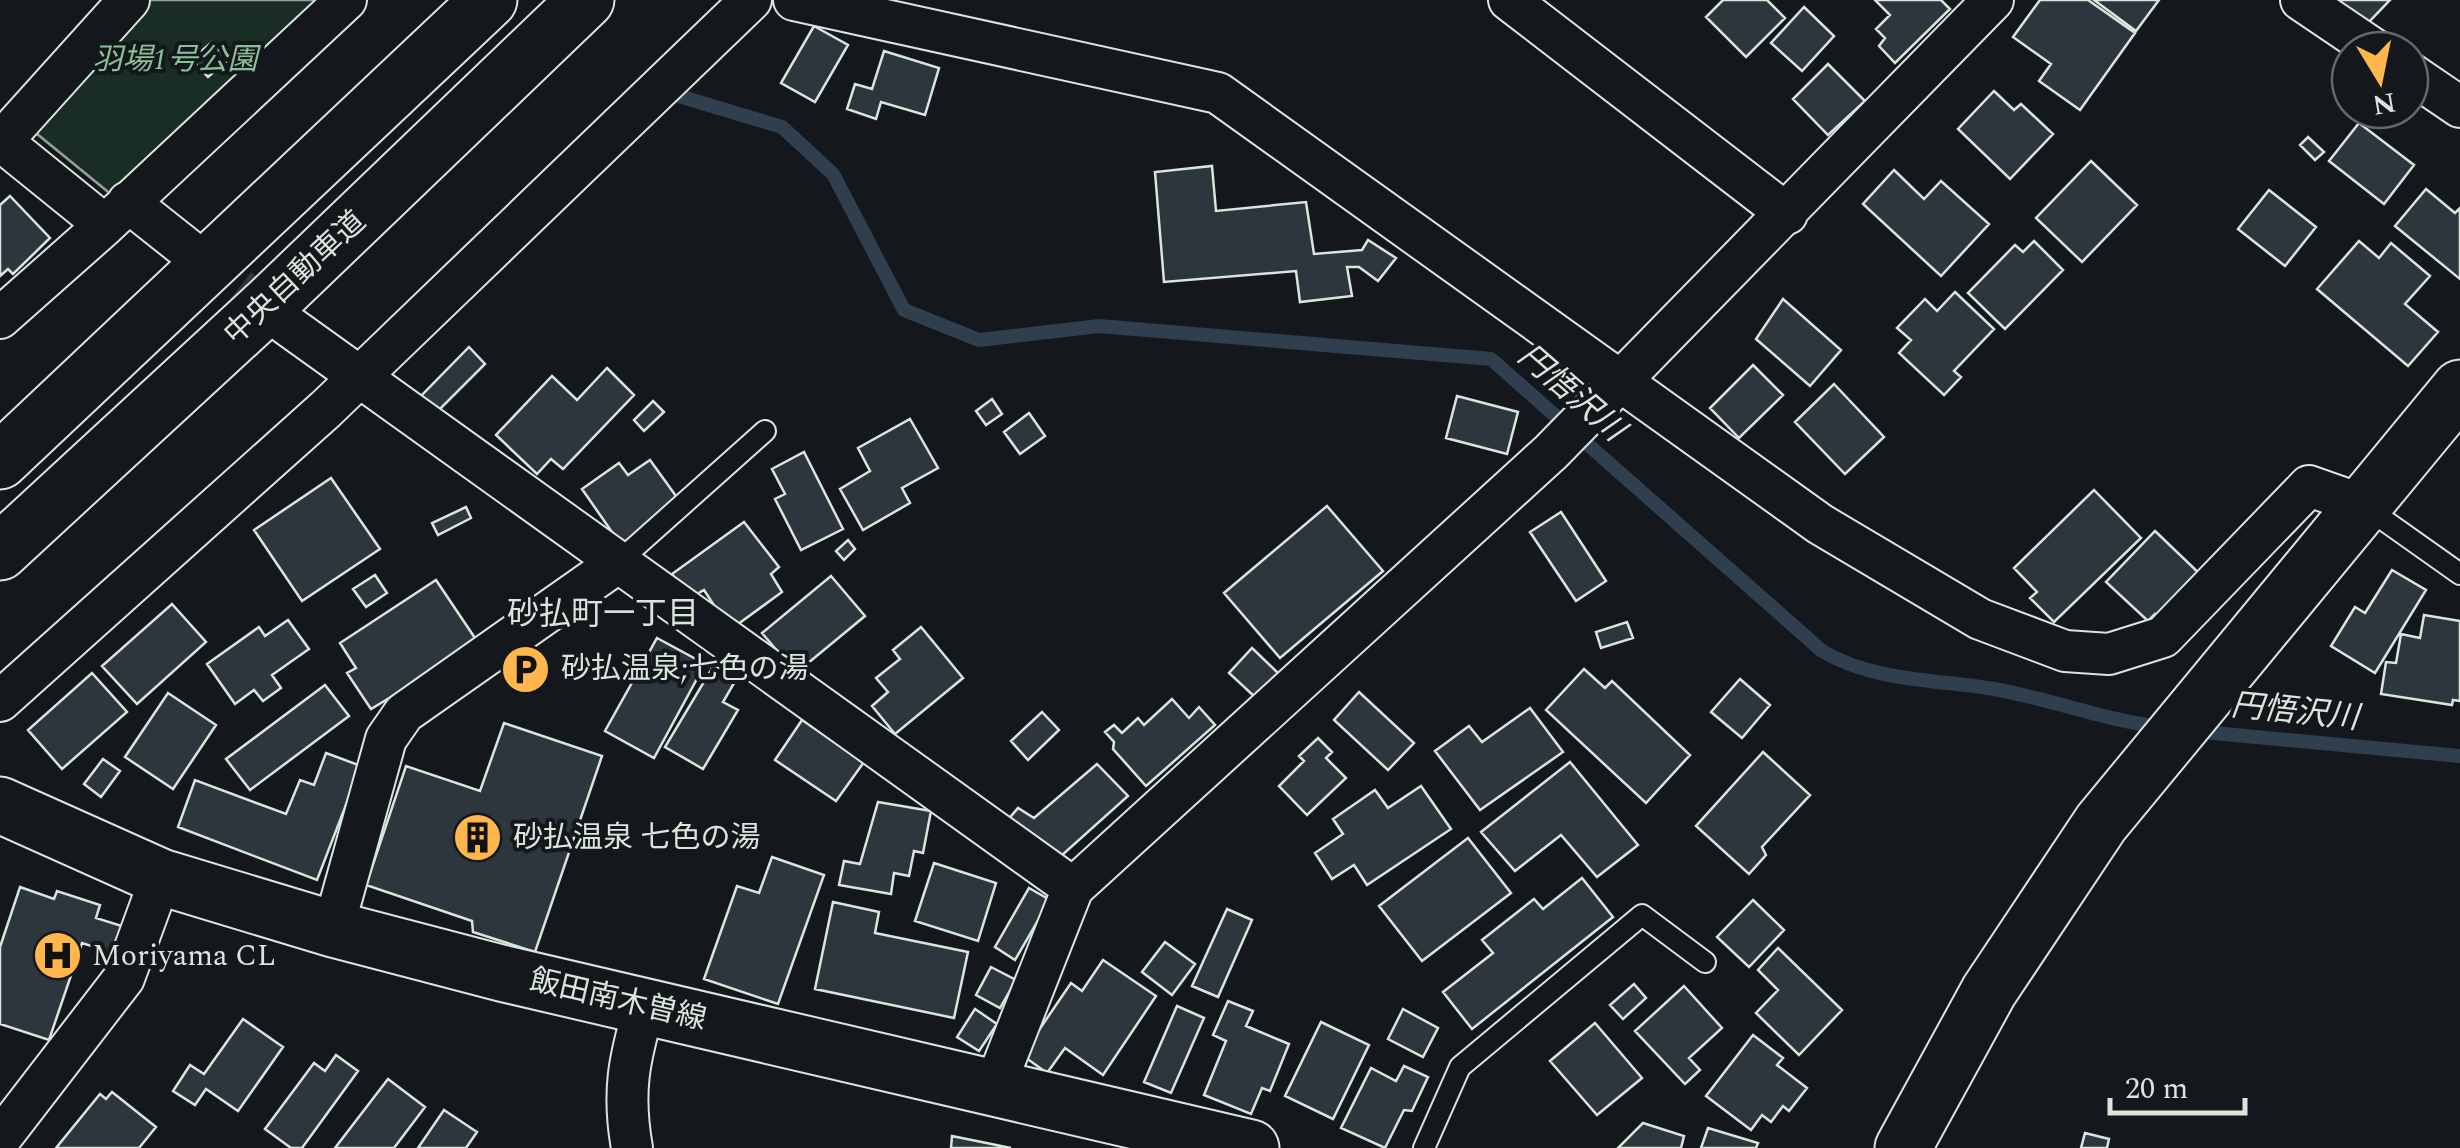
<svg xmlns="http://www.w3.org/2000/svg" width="2460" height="1148" font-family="Spectral,'Noto Sans JP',serif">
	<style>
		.green { fill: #1a2d24; stroke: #939e99; stroke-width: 2.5 }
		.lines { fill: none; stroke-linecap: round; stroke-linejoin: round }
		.stream { stroke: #2f3f4d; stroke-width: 14 }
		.building { fill: #2c363c; stroke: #d8e6dc; stroke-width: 2.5 }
		.street-tunnel { stroke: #313739; stroke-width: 40; stroke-dasharray: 40 20; stroke-linecap: butt }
		.lane-casing { stroke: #d8e6dc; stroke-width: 24 }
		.street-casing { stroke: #d8e6dc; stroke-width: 44 }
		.secondary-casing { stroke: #d8e6dc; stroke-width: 59 }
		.primary-casing { stroke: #d8e6dc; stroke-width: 59 }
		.highway-casing { stroke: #d8e6dc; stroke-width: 59 }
		.lane { stroke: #14181c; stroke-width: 20 }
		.street { stroke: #14181c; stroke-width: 40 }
		.secondary { stroke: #14181c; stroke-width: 55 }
		.primary { stroke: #14181c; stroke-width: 55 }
		.highway { stroke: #14181c; stroke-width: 55 }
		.labels { text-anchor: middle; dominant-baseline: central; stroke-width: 8; stroke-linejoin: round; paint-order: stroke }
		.park-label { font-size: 30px; font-style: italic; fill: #8ac095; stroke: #14181c }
		.street-label { font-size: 30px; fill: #d8e6dc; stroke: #14181c }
		.poi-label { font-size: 30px; fill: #d8e6dc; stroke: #14181c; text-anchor: start }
		.water-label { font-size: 32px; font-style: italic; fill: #d8e6dc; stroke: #14181c }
		.neighbourhood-label { font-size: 32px; fill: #d8e6dc; stroke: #14181c }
	</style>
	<rect width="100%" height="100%" fill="#14181c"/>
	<path class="green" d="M150,0H321L118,200L31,129Z"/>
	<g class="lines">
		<path class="stream" d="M679,96L782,127L833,174L904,310L979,340L1099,326L1491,359L1822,651C1875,682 1935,679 1994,689C2051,699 2103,720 2161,727
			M2192,731L2460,756"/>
	</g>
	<path class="building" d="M1723,0H1767L1785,18L1746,57L1706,17Z
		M1875,0H1941L1950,9L1895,63L1879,46L1885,38L1876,29L1890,15Z
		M2040,0H2088L2135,33L2080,110L2039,81L2051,64L2013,37Z
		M2094,0H2159L2136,31Z
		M2338,0H2390L2365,26Z
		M1804,7L1834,36L1802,71L1771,43Z
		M814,26L848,45L815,102L781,83Z
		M212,42L228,60L208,77L192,59Z
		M884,51L939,68L925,115L881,102L876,119L847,109L855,84L872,89Z
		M1828,64L1865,101L1828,135L1793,99Z
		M1994,91L2014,110L2021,104L2053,134L2010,179L1958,129Z
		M2359,123L2414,165L2384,204L2329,161Z
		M2308,137L2324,152L2315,160L2300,145Z
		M2091,161L2137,205L2082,262L2036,218Z
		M1212,166L1216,211L1306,202L1314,254L1362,250L1368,240L1396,258L1378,281L1359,267H1347L1352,296L1300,302L1296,271L1164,282L1155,172Z
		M1894,170L1924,199L1941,181L1989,224L1941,276L1863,204Z
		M2426,189L2455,213L2460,208V279L2395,226Z
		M2269,190L2316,227L2285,266L2238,229Z
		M10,196L50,238L13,274L8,269L0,276V205Z
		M2034,241L2063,270L2005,329L1968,293L2015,245L2023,252Z
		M2359,241L2379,258L2391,243L2430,276L2405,304L2438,332L2408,366L2317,289Z
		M1955,292L1994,329L1954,371L1961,377L1944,395L1899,353L1911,340L1897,328L1925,299L1937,311Z
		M1783,299L1841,350L1810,386L1756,339Z
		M469,347L485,364L437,412L421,396Z
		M1753,365L1783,395L1739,438L1710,408Z
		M607,368L634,395L563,469L551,459L537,474L496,435L552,376L577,400Z
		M1834,384L1884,437L1845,474L1795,422Z
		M1457,396L1518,412L1507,454L1446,438Z
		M992,399L1002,414L986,425L976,411Z
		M653,401L664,412L644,431L634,420Z
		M1029,413L1045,436L1020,454L1004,432Z
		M910,419L938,468L902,488L910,503L863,530L840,489L870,471L858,448Z
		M804,452L843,529L801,550L775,499L785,494L772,469Z
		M650,460L681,503L621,545L582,489L619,463L628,475Z
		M331,478L380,549L302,601L254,530Z
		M2094,490L2141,538L2054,622L2030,598L2037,592L2014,568Z
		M1327,506L1383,571L1280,658L1224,593Z
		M466,507L471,518L438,535L432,523Z
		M1561,512L1606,581L1576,601L1530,532Z
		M744,522L779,567L771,574L782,592L730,630L704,590L688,599L672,574Z
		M2155,531L2201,575L2160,618L2155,614L2148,621L2106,582Z
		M848,540L855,549L844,560L836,551Z
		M2392,570L2426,590L2375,673L2331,646L2355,607L2365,613Z
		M375,575L387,593L366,607L353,589Z
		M831,576L865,616L796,673L762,633Z
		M436,580L481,647L399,700L396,694L371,709L347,673L356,668L340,643Z
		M172,604L206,642L137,704L102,666Z
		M2424,615L2460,621V701L2453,700L2452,705L2381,694L2386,662L2396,663L2401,634L2420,638Z
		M288,620L309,649L272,675L281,688L263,701L254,690L235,704L207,664L259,627L265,636Z
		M1627,622L1633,638L1601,648L1596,632Z
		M921,627L963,678L895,734L872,706L888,692L876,678L900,659L893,650Z
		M657,638L705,664L654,758L605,731Z
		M1252,648L1279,674L1256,698L1229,673Z
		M714,665L737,678L723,702L738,710L703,769L665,747Z
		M1584,669L1605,688L1612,681L1690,755L1646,803L1546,710Z
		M92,673L127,712L62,769L28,730Z
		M1740,679L1770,705L1742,738L1711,712Z
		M325,685L349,716L250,790L226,759Z
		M1359,692L1414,743L1388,770L1334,720Z
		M168,693L216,725L173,789L125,757Z
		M1172,699L1189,718L1199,707L1215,725L1146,786L1113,749L1114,742L1105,732L1114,725L1122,733L1138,718L1144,725Z
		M1530,708L1563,752L1480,810L1435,751L1469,726L1482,742Z
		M1042,712L1059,730L1028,760L1011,741Z
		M802,720L864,762L836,801L775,760Z
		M504,723L602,756L535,952L473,932L472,921L366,885L406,766L480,791Z
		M1318,738L1332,752L1326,758L1346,778L1307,815L1279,786L1304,761L1299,756Z
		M1763,752L1810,795L1762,847L1766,855L1749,874L1696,826Z
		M326,753L361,766L317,880L178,827L195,780L286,814L300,780L314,785Z
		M103,759L120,771L101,797L84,784Z
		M1570,762L1638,845L1597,877L1561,835L1515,871L1481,832Z
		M1097,764L1128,796L1060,857L1006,822L1018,808L1034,818Z
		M1421,786L1451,829L1367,885L1354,865L1332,879L1315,853L1343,834L1333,819L1375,790L1388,808Z
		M878,802L931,811L923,853L914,851L909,876L894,873L891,894L839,885L844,861L860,864Z
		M1468,838L1511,893L1422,961L1379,906Z
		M772,857L824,875L778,1004L704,979L737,886L759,893Z
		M934,863L996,883L978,941L915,921Z
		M1582,878L1613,917L1472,1029L1443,992L1493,953L1482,940L1534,899L1543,909Z
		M20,887L54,899L57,891L100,905L96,918L125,927L112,965L94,959L98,948L82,943L49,1040L0,1024V947Z
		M1029,888L1050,900L1015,960L995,947Z
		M1753,900L1784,930L1749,967L1717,937Z
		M833,902L879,912L875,933L968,952L954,1018L815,989Z
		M1227,909L1252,920L1218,997L1192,986Z
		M1165,942L1195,964L1172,995L1142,972Z
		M1778,948L1842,1010L1799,1055L1756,1013L1778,990L1758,970Z
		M1103,960L1156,996L1103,1075L1065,1048L1047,1073L1022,1055L1071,983L1082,991Z
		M991,967L1016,980L1000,1008L976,995Z
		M1634,984L1646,998L1623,1019L1610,1005Z
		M1684,986L1722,1028L1689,1058L1700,1070L1685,1084L1635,1031Z
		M1228,1001L1253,1011L1246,1026L1289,1044L1270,1091L1262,1088L1251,1114L1204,1095L1226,1041L1213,1035Z
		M1177,1006L1204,1018L1171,1093L1144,1082Z
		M975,1009L997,1024L979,1051L957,1037Z
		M1403,1009L1438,1028L1423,1057L1388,1039Z
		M243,1019L283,1047L238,1111L206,1089L195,1105L173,1091L190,1065L204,1074Z
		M1321,1022L1369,1045L1333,1119L1285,1096Z
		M1595,1023L1642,1078L1597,1115L1550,1061Z
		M1753,1035L1783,1058L1777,1065L1807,1088L1789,1111L1783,1106L1771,1122L1762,1115L1751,1130L1706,1096Z
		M336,1055L358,1071L302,1148H291L265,1129L314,1063L325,1071Z
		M1404,1066L1428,1077L1412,1111L1404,1110L1385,1148L1341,1128L1371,1068L1396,1081Z
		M388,1079L425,1107L394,1148H335Z
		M112,1092L156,1127L139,1148H56L100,1094L106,1099Z
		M444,1110L477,1132L466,1148H418Z
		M1643,1123L1684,1136L1681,1148H1618Z
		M1708,1128L1758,1143L1756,1148H1701Z
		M2085,1133L2109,1139L2107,1148H2081Z
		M952,1136L1011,1148H951Z"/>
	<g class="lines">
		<path class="street-tunnel" d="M191,252L284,322"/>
		<defs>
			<path id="lane" d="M2364,506L2460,574
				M616,564L765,431
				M1424,1148L1460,1067L1642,915L1705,962"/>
			<path id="street" d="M794,0L1218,93L1820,524L1980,619L2065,651L2109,654L2163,637L2309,486L2363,505
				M1509,0L1787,214
				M2301,0L2375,50
				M2410,73L2460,107
				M0,140L105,225L0,318
				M2,141L129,0
				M128,202L191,252
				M105,225L346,0
				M286,324L1073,888
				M0,701L326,409L751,0
				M333,929L386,739L404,713L616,564
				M994,1088L1073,888L1551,452L1993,0
				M0,1139L124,978L161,877
				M632,1148C622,1092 629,1059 645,1005"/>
			<path id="secondary" d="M1903,1148L1989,991L2101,823L2460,388"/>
			<path id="primary" d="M0,805L161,877L333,929L501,973L1251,1148"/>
			<path id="highway" d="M0,461L489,0
				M0,552L270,303L586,0"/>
		</defs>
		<use href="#lane" class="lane-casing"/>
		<use href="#street" class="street-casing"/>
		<use href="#secondary" class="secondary-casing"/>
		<use href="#primary" class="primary-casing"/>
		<use href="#highway" class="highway-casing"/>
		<use href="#lane" class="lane"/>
		<use href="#street" class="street"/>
		<use href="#secondary" class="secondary"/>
		<use href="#primary" class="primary"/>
		<use href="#highway" class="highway"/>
	</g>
	<defs>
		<symbol id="parking-disc" viewBox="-11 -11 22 22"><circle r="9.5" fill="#ffb74d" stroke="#14181c"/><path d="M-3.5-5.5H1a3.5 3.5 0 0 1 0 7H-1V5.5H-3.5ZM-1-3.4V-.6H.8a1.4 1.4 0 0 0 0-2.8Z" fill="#111"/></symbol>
		<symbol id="building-disc" viewBox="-11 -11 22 22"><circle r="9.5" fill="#ffb74d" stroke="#14181c"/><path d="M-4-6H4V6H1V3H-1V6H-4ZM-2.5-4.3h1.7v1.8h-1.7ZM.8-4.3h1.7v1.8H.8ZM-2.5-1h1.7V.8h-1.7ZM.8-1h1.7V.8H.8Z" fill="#111"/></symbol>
		<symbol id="hospital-disc" viewBox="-11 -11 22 22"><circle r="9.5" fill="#ffb74d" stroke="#14181c"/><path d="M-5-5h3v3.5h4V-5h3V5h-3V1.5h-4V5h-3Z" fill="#111"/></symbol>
	</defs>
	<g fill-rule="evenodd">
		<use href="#parking-disc" x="498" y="642" width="55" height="55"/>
		<use href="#building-disc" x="450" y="810" width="55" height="55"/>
		<use href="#hospital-disc" x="30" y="928" width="55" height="55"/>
	</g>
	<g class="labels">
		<g class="park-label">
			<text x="175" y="60">羽場1号公園</text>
		</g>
		<g class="street-label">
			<text transform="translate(295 278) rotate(-43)">中央自動車道</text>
			<text transform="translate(618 1000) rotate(13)">飯田南木曽線</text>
		</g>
		<g class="poi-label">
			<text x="561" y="669">砂払温泉;七色の湯</text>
			<text x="513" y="838">砂払温泉 七色の湯</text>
			<text x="92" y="956">Moriyama CL</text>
		</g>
		<g class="water-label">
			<text transform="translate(1571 393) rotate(41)">円悟沢川</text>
			<text transform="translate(2295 712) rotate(6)">円悟沢川</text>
		</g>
		<g class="neighbourhood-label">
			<text x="603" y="614">砂払町一丁目</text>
		</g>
	</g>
	<g transform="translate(2380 80) rotate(170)"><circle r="48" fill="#14181c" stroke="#626a69" stroke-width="2.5"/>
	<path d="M0-8L18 38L0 25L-18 38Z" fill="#ffb74d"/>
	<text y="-15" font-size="28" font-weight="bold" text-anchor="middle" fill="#d8e6dc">N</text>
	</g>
	<path d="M2110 1098v15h135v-15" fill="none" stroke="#d8e6dc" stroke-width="5"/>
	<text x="2125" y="1098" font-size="30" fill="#d8e6dc" stroke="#14181c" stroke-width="8" paint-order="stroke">20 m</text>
</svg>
